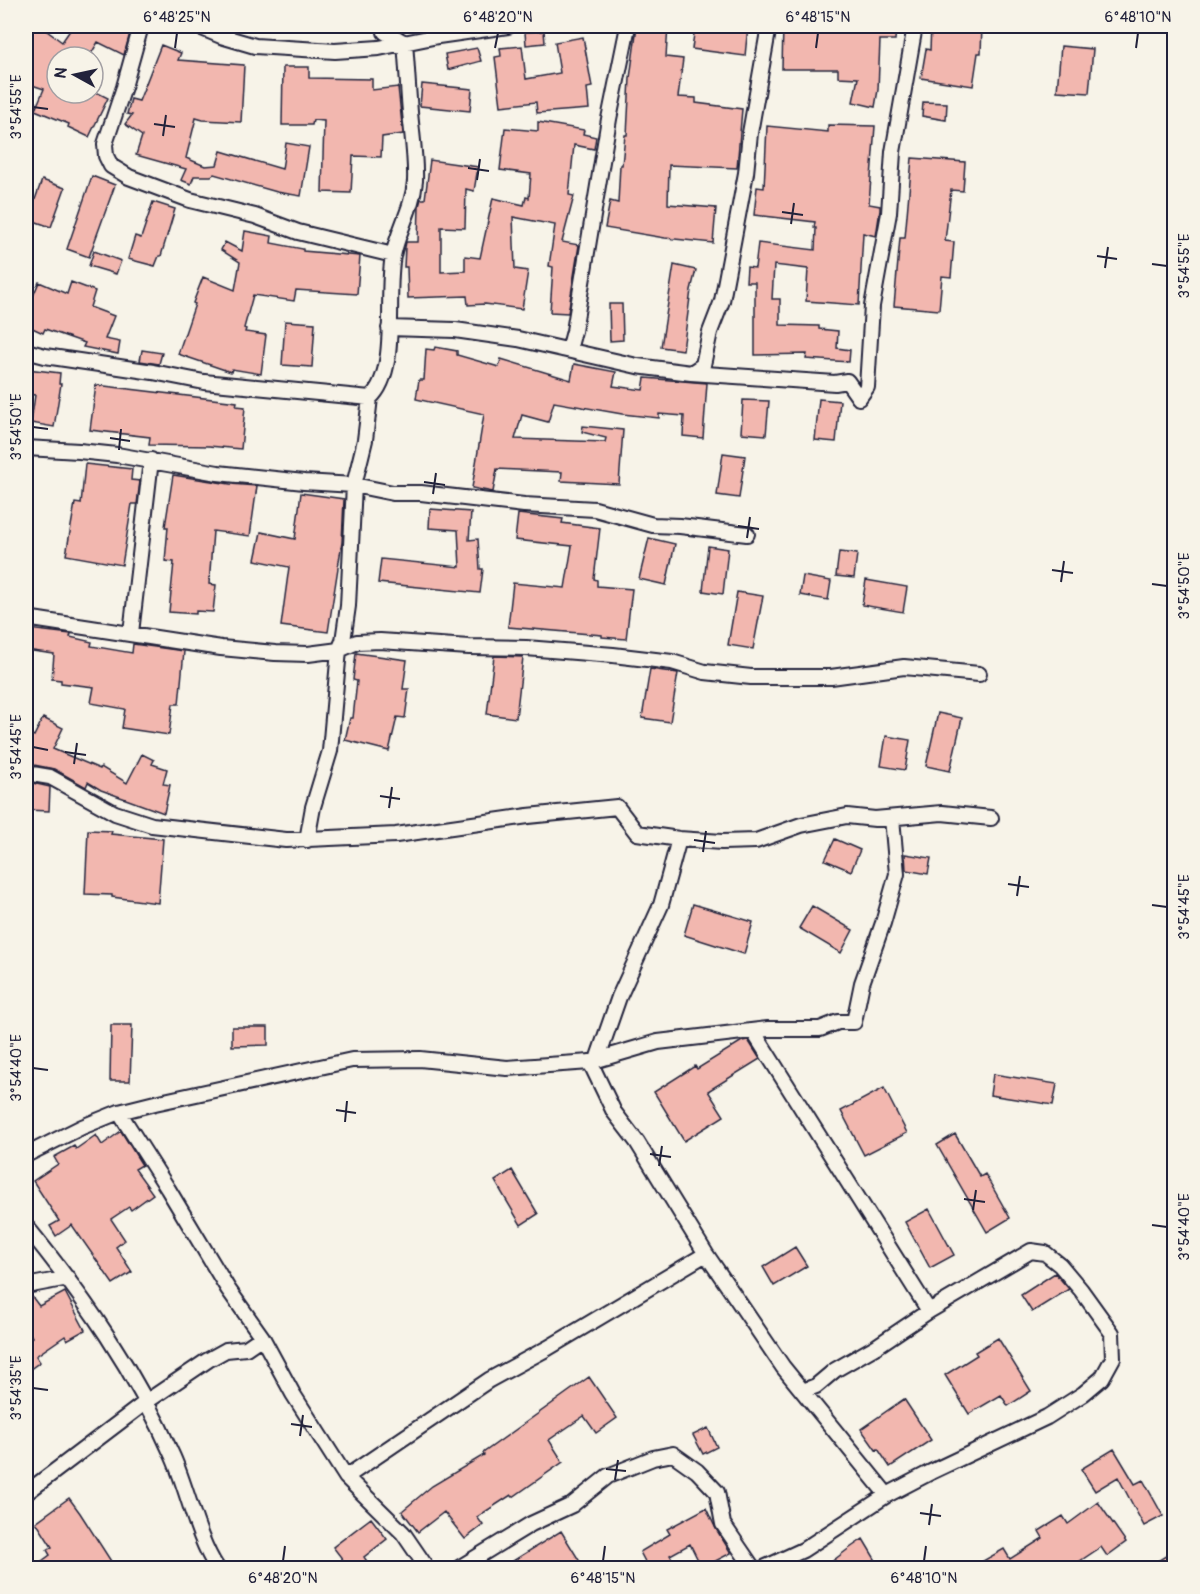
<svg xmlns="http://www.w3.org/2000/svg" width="1200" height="1594" font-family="Pangolin,sans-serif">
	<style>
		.building { fill: #f2b7af; stroke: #22223b; stroke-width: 1.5 }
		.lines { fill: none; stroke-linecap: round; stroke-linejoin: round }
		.street-casing { stroke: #22223b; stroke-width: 18 }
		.street { stroke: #f7f3e8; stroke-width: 14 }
		.ticks { fill: none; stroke: #22223b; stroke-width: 2 }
		.neatline { fill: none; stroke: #22223b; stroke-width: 2 }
		.ticks-label { font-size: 15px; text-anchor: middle; fill: #22223b }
	</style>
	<rect width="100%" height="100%" fill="#f7f3e8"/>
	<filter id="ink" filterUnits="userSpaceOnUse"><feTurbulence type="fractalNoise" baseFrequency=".0167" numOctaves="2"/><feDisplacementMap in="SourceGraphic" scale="12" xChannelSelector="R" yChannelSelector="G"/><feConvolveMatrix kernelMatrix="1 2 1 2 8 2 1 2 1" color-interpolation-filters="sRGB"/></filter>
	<g filter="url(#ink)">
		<path class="building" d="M33,26H40L62,42L73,26H117L130,33L124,55L98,42L91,54L87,51L83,57H57V93H65L81,100L85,93H98L108,98L89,137L68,127L69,124L35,110L44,89L26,83V35Z
			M637,26H668L666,57L683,59L678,97L696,98V103L742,109L737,168L669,165L668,204L716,208L713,243L665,238L605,228L610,201L618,203L620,165H622L625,135H627L630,78Z
			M695,26H748L745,56L692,49Z
			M783,26H896L895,40H880L878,90L875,107L853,102L858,78L838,77V69H782Z
			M931,26H982L981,53H978L973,86L921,78L926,49L930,50Z
			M544,31L545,43L526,45L525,32Z
			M583,37L592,87L587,88L589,109L537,113L536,102L501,106L495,57L501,56L500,48L522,46L526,79L560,73L555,42Z
			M161,45L181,53L178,60L244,65L241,122L203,120L196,118L186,158L205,166L217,165L221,151L282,169L286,143L309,147L301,196L277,192L214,174L211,176H194L191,184L181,180L186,169L136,155L142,136L125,124L132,115L127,114L131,99L139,101Z
			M1061,46L1093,49L1089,93L1057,91Z
			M477,48L481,61L448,70L445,54Z
			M283,67H309V78L372,79V90L398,87L403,134L382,137L381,157L353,156L351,193L322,192L324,121L313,120L312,125H282Z
			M422,84L472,89L470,111L420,106Z
			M923,102L947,103L946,120L922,116Z
			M538,122L584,130L583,134L596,137L594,149L574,145L569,195L574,196L562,242L579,245L568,313L550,312L553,267L549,266L555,225L513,217L515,269L528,271L522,309L485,304L468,305L467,296L408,298L407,267H404L405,247L406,242H418L419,206L421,199H425L430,160L478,167L474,191L466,189L465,228L441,227V272L465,271V256L480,258L493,198L524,205L526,197L529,198L531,174L500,170L505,128L538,131Z
			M828,125L875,126L869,204L880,206V210L876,236L863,233L859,305L806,301L808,269L774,265L772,299H780V325L819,326V329L838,331L837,348L850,350L849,362L806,359L807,354L755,355V282H746L747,267L755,268L758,243L815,250L816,228H814L815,222L754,215L757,187L764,188L767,126L828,132Z
			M912,158L965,162L963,191L951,190L945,241L954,242L951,277L942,276L939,310L894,306L900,238H905Z
			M92,176L115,185L89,257L67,249Z
			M42,180L65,188L51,227L28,219Z
			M153,202L175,209L161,256H159L155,266L128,259L135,236L141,238Z
			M245,231L272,236L271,243L303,249V251L360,256L357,294L296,290L294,301L253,295L244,328L246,329L245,332L266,335L261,374L232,369L231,372L178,354L195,304L193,303L203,277L235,290L240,262L221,250L225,242L242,251Z
			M94,251L121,261L116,274L89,266Z
			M674,265L696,270L691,290L683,350L661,347Z
			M39,282L67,294L71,282L95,291L90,307L114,316L105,339L120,342L118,354L83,347L85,343L45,329L43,333L26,325V313Z
			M609,304H622L623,340L610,341Z
			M285,321L315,323L312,367L282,365Z
			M435,347L457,351V355L499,367L501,359L571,380L574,364L616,372L613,386L643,390L645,378L707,383L703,438L683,436L684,416L659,414V418L622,414L554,402L548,422L522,415L515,439L605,442L606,438L582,432L583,426L623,430L619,484L561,481L562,472L497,469L493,492L472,488L484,414L416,399L419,380H424L426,349L434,350Z
			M142,350L162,353L159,364L140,361Z
			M27,369L60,373L59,384H61L54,427L31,423L35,395L26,394Z
			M96,385L237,402L236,406L245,407L241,449L209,446L149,445L150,437L90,430Z
			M819,399L840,401L836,442L815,440Z
			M743,400L769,401L766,435L741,433Z
			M723,453L745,456L739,498L717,495Z
			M85,464L132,469L131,480L140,481L137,504H132L122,565L66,555L75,503L81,504Z
			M173,475L230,484L257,486L250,536L213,531L209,584L216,585L213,612L196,611V614L169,612L174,562L165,561L168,527H165Z
			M301,493L344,499L342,542L328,632L281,626L289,567L255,560L261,532L295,539Z
			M430,509L471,512L469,540L478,539L480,569H483L480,593L378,583L381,559L460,567L458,530L429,528Z
			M518,514L563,519L562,523L600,528L594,579L597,580V586L632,589L626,639L602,637V635L508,627L513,583L565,588L572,546L515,540Z
			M649,538L675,544L666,585L639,579Z
			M708,546L728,549L723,594L703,591Z
			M839,552L857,554L854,578L836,576Z
			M803,576L831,581L828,600L800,595Z
			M866,580L907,587L903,612L862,605Z
			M737,592L763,596L753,649L728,645Z
			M28,629L71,634L70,637L92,642L91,646L132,653L133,644L184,651L179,704H173L169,735L122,728L125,709L91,703L94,687L61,683V680L52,679L54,654L26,650Z
			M356,653L407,660L403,689H409L405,718L397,717L389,751L345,740L350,718H353L357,681L353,680Z
			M494,656L523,657L516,718L487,714Z
			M650,669L678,673L670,722L642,718Z
			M938,713L962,718L950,771L926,766Z
			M43,718L63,728L53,749L100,769L101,767L127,783L142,754L154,760L152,764L167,769L163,784L170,785L164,813L101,790L88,782L86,787L54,769L29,764L30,734L34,736Z
			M886,736L910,740L905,770L881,766Z
			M28,782L50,787L49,811L26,810Z
			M88,830L112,831L111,834L163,839L158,903L112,897V895L85,894Z
			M835,839L860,850L851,871L825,860Z
			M905,854L931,858L928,874L906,870Z
			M693,904L753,922L744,954L684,935Z
			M812,906L853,930L841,953L799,928Z
			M111,1025H132L130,1081H110Z
			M232,1027H268V1045L232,1046Z
			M748,1040L760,1059L708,1091L724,1116L684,1141L654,1092L695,1066L697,1069L742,1041Z
			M993,1074L1057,1084L1053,1105L990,1095Z
			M884,1088L907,1133L864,1155L841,1111Z
			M121,1131L142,1165L135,1169L153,1194L131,1210L129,1207L111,1219L125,1240L116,1247L132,1272L113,1284L72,1225L56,1236L50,1226L59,1221L33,1181L58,1164L54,1157L74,1146L76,1149L96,1135L102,1145Z
			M955,1134L980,1177L985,1174L1010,1218L987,1232L937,1145Z
			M512,1170L538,1214L521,1225L495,1181Z
			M929,1209L954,1255L930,1268L905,1222Z
			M795,1247L807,1266L774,1286L763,1267Z
			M1055,1273L1069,1289L1032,1312L1021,1295Z
			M65,1292L85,1330L67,1340L65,1336L36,1356L40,1362L26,1372V1341L32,1337L26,1327V1295L30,1294L39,1306Z
			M998,1338L1031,1391L1008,1406L1001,1395L969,1414L945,1375L977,1355L975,1352Z
			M589,1377L617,1418L596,1433L584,1416L549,1440L563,1462L513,1497L511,1495L477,1517L483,1525L465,1539L444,1512L418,1532L402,1511L432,1486L484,1455L483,1453Z
			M904,1399L931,1440L890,1467L878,1449L876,1450L861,1429Z
			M708,1428L717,1447L703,1454L693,1435Z
			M1114,1449L1135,1484L1143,1480L1163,1516L1144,1526L1118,1477L1095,1491L1081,1469Z
			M69,1498L80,1513L116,1569H31L50,1555L47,1550L52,1547L36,1522Z
			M1098,1502L1126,1542L1107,1556L1101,1547L1068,1569H987L983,1561L1004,1549L1010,1559L1043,1538L1039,1531L1063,1516L1068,1524Z
			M706,1508L716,1529L731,1553L702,1568L690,1544L670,1555L678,1569H649L640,1552L670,1534L667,1529Z
			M371,1518L387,1539L364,1557L372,1569H350L333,1547Z
			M561,1531L582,1565L577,1569H500Z
			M863,1539L881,1569H822L847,1550Z
			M1174,1551V1569H1144Z"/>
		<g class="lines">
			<defs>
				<path id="street" d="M141,26L124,87L105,144L106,156L111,166L129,177L190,200L255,216L298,232L393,255
					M197,26L221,36L255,46L335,51L379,48L438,36L508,26
					M389,328L455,330L518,339L637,366L691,373L835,383L847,381L859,398L867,387L872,306L889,213L893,152L915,26
					M562,349L569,350L574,331L609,119L628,26
					M26,351L45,356L153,372L204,382L370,398
					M691,373L703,365L710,332L722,301L746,173L750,133L769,26
					M26,448L79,451L117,455L218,473L304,482L354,485L393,493H421L524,505L595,509L653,525L680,526L747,534
					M26,618L221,648L275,653L308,654L339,650L357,642L380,641L469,647L526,648L613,655L672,662L705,672L751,677H831L904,667L979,674
					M131,633L151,460
					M26,773L50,777L115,813L152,825L286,840L396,835L528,816L617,807L637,833L679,839L722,842L756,841L801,825L847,816L875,819L942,813L991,818
					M679,839L661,905L619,997L597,1060L590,1062L614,1112L637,1142L706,1254L783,1367L887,1495
					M307,840L313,807L330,751L339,650L343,641L348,606L354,485L365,440L370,398C400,371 385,295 393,256C398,230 413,208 415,181C416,158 412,135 410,112C408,89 407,66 405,43L385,32L384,26
					M753,1031L929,1311
					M119,1112L168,1189L228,1289L262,1337L293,1394L346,1477L403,1533L427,1568
					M26,1155L82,1127L119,1112L155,1103L352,1060L420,1059L507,1068L590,1062L658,1042L768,1029H820L838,1022H854L862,983L883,923L897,874L892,818
					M26,1226C84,1297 136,1372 173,1457C188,1491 197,1538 217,1568
					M26,1286L68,1278
					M346,1477L489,1380L548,1348L706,1254
					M26,1493L146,1402L208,1360L226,1350L246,1348L262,1337
					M459,1568L531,1524L572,1505L608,1476L653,1458L673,1454L697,1471L717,1492L723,1524L753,1568
					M764,1568L803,1550L887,1495L931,1472L1047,1417L1083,1394L1102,1378L1113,1358L1112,1333L1081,1290L1060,1265L1045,1253L1031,1251L929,1311L877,1346L835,1370L816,1386L803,1391"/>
			</defs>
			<use href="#street" class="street-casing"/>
			<use href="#street" class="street"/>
		</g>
	</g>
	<path class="ticks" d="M175,48L177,33M495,48L498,33M816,48L818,33M1136,48L1138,33M33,107L48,109M154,124L175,127M163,136L166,115M468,168L489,171M477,180L480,159M782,212L803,215M791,224L794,203M1097,256L1117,259M1152,264L1167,266M1105,268L1108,247M33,427L48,429M110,438L130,441M119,450L121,429M424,482L445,485M433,494L436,473M738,526L759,529M747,538L750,517M1052,570L1073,573M1061,582L1064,561M1152,584L1167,586M33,747L48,750M65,752L86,755M74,764L77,743M380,796L400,799M389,808L392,787M694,840L715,843M703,852L706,831M1008,884L1029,887M1017,896L1020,876M1152,905L1167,907M33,1068L48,1070M336,1110L356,1113M345,1122L347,1101M650,1154L671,1157M659,1166L662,1146M964,1199L985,1202M973,1210L976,1190M1152,1225L1167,1227M33,1388L48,1390M291,1424L312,1427M300,1436L303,1415M606,1469L626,1471M615,1480L618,1460M920,1513L941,1516M929,1525L932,1504M283,1561L285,1546M603,1561L605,1546M924,1561L926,1546"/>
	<rect width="1200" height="1594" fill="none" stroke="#f7f3e8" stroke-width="66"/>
	<g transform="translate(75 75) rotate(278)"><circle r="28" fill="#f7f3e8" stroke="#a29fa3" stroke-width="1.5"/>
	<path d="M0-4.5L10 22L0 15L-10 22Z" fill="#22223b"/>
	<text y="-9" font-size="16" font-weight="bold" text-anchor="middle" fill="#22223b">N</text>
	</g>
	<rect x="33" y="33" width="1134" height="1528" class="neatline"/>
	<g class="ticks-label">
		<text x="177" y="22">6°48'25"N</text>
		<text x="498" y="22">6°48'20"N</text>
		<text x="818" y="22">6°48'15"N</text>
		<text x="1138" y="22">6°48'10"N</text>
		<text transform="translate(16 107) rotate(-90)" y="5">3°54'55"E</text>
		<text transform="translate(1184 266) rotate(-90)" y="5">3°54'55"E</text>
		<text transform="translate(16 427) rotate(-90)" y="5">3°54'50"E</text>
		<text transform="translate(1184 586) rotate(-90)" y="5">3°54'50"E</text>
		<text transform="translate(16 747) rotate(-90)" y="5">3°54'45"E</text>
		<text transform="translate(1184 907) rotate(-90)" y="5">3°54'45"E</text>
		<text transform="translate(16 1068) rotate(-90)" y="5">3°54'40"E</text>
		<text transform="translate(1184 1227) rotate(-90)" y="5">3°54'40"E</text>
		<text transform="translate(16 1388) rotate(-90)" y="5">3°54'35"E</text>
		<text x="283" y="1583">6°48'20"N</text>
		<text x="603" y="1583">6°48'15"N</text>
		<text x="924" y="1583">6°48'10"N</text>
	</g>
</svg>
